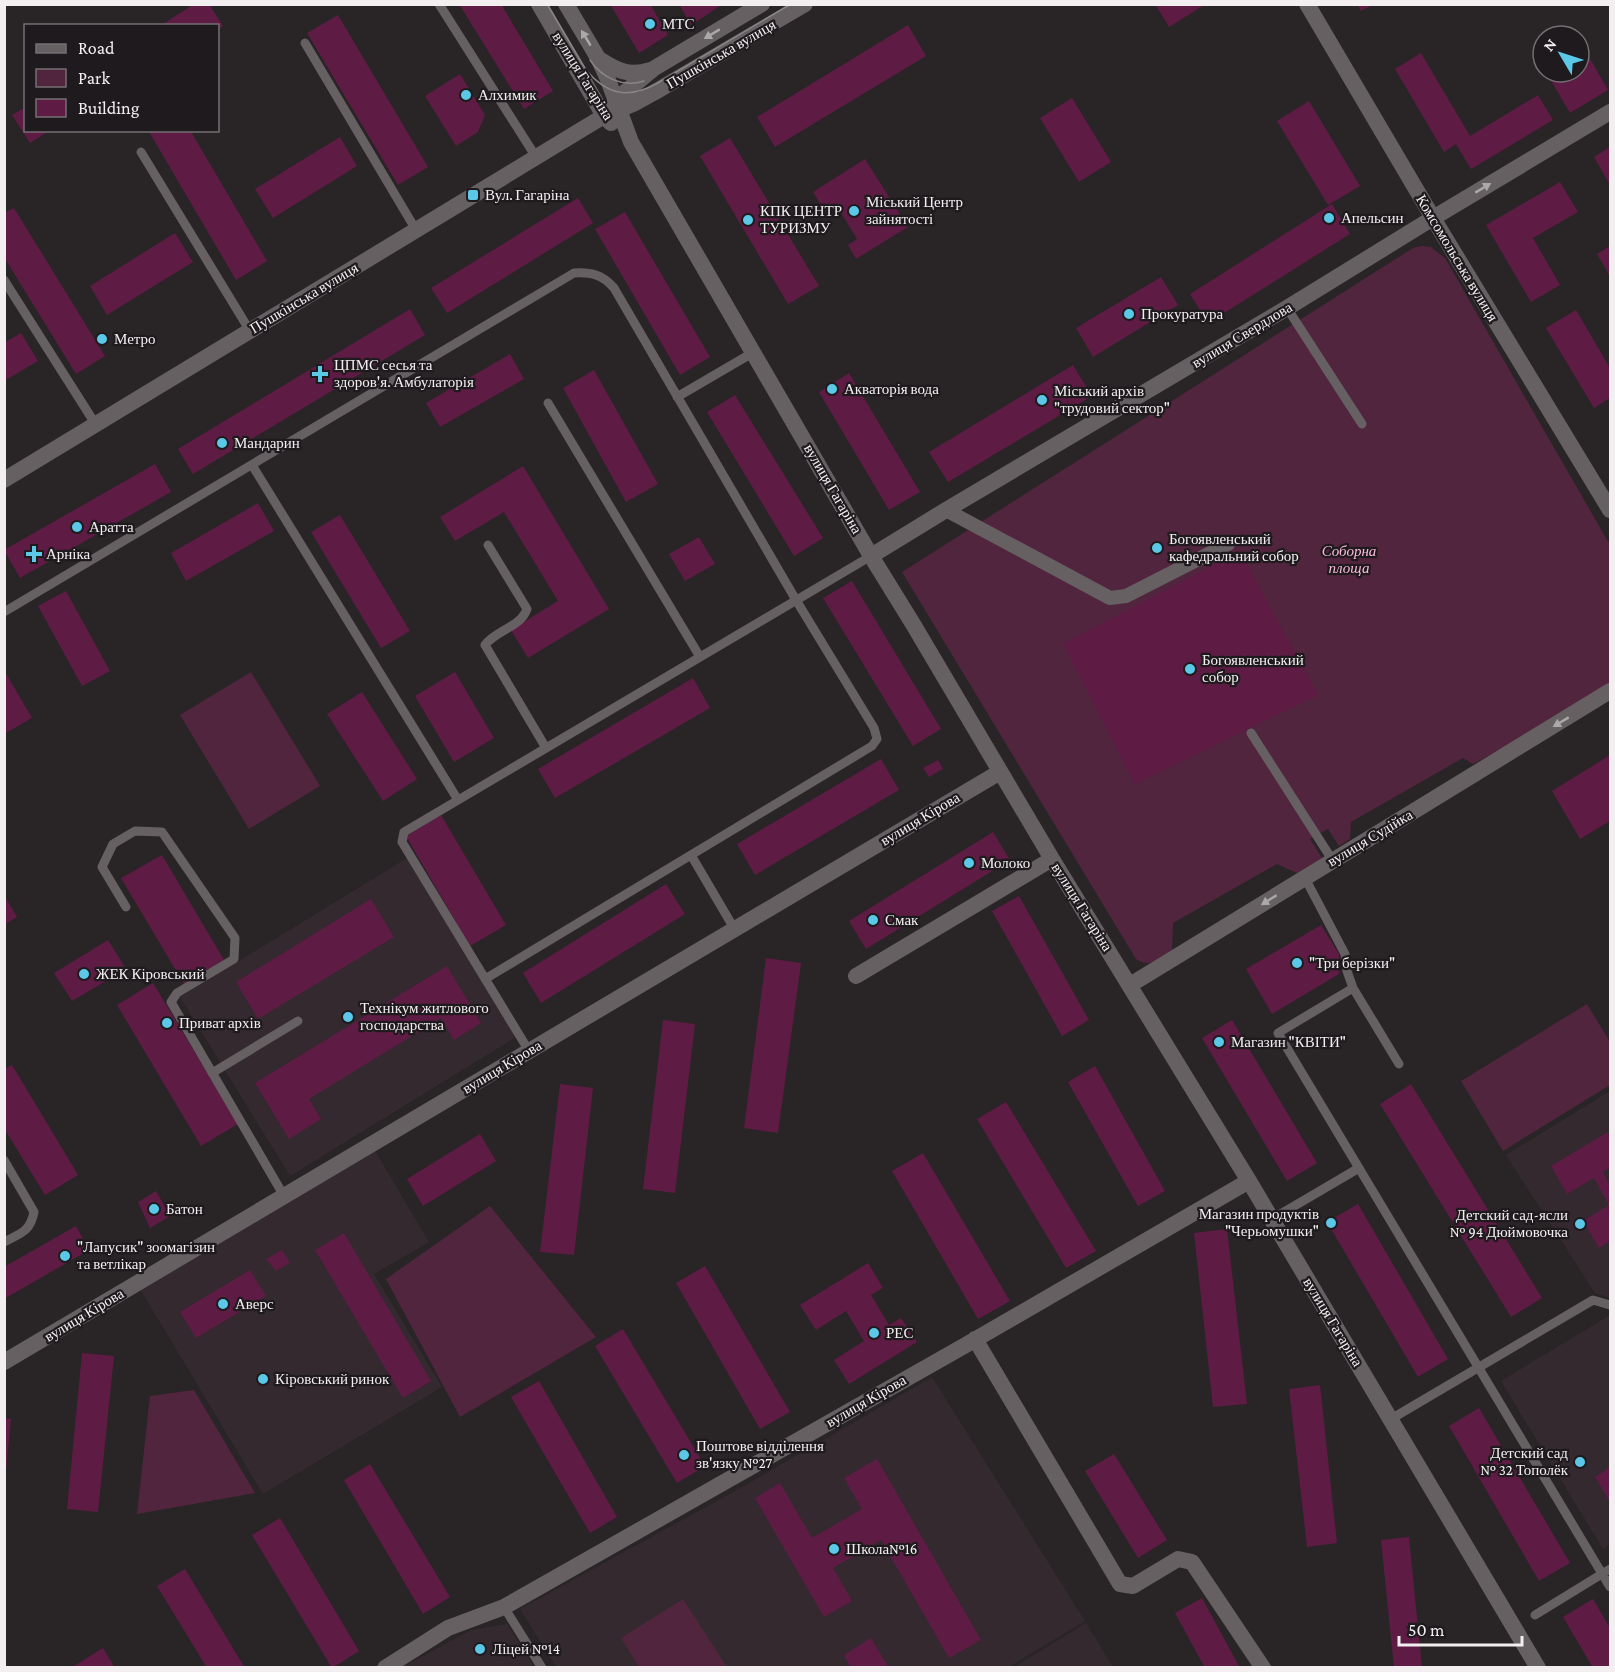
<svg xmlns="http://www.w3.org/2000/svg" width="1615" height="1672" font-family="'Crimson Pro',serif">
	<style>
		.built { fill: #34292f }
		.green { fill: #52253e }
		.building { fill: #5e1c44 }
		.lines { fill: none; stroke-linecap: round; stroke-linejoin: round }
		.service { stroke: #666063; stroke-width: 9 }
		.pedestrian { stroke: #666063; stroke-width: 14 }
		.minor { stroke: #666063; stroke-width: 16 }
		.tertiary { stroke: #666063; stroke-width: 16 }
		.tram { stroke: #898486; stroke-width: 1.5 }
		.oneway { fill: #aca8aa }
		.poi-dot { fill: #5ac8e6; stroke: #1f1a1d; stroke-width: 2 }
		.labels { text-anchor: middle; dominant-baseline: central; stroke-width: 4.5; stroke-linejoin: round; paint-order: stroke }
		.poi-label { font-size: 15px; fill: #f3eff1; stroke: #1f1a1d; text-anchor: start }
		.street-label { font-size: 15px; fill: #f3eff1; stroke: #1f1a1d }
		.park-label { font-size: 15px; font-style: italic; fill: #fabbdb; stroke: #1f1a1d }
	</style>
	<rect width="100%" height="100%" fill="#292426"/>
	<path class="built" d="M407,858L516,1037L290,1176L180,997Z
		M1610,1091V1298L1595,1293L1506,1155Z
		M374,1149L429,1242L374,1274L442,1387L263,1494L140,1289Z
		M1610,1315V1544L1603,1549L1501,1381Z
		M932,1377L1085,1621L1009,1667L557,1668L520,1609L737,1490Z
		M1086,1623L1113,1667H1014Z
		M507,1624L534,1667H403L471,1630Z"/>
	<path class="green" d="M1422,246L1431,247L1445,258L1610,545V691L1473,764L1463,758L1351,822L1350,839L1339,846L1328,829L1310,839L1322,858L1297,873L1277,864L1173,923L1172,950C1160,958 1150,969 1136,959L902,572L1413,248Z
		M251,672L320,786L249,829L180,715Z
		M1587,1004L1610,1042V1085L1503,1151L1461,1081Z
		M490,1206L596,1337L460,1417L386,1279Z
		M194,1390L255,1493L137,1514L150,1396Z
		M683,1599L727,1667H639L621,1638Z"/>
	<path class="building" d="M194,4H209L223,26L218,29V26H160Z
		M459,4H501L553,91L524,109Z
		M610,4H650L668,35L639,53Z
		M679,4H723L691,25Z
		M1155,4H1206L1169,27Z
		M1357,4H1374L1361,11Z
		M338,15L428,167L398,185L307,33Z
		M908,25L926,56L775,147L757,117Z
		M1421,53L1470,136L1538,95L1553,120L1471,169L1456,144L1444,152L1395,69Z
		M1588,55L1608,90L1570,113L1549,77L1558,72H1579V60Z
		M460,74L485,115L478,132L456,146L425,96Z
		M1072,98L1111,162L1079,182L1040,118Z
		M1309,101L1360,186L1328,205L1277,121Z
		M26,107V130H50L30,143L12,115Z
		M148,130H190L267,261L236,280Z
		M340,137L357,166L273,218L255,189Z
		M730,138L819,286L788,304L700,156Z
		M1610,147V185L1594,157Z
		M865,159L908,227L856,259L848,245L857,239L837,206L826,213L813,192Z
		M1560,182L1578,212L1533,238L1560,285L1531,302L1486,225Z
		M578,198L593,223L447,313L431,288Z
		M1332,204L1350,234L1208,323L1190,294Z
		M14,208L105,356L76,374L4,257V213Z
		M625,212L710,357L680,375L595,229Z
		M175,233L193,262L107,315L90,286Z
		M1610,246V276L1597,254Z
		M1161,277L1178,305L1093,357L1076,328Z
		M410,309L425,335L193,474L178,449Z
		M1576,310L1610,368V398L1594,408L1546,328Z
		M21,333L38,361L4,381V343Z
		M510,354L524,379L440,427L426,403Z
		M1073,365L1092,396L948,482L929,452Z
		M594,370L658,484L626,502L563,388Z
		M849,373L920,492L889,510L819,392Z
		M735,395L823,538L794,556L707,412Z
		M155,464L171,492L20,578L4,550Z
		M523,466L609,609L528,658L511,630L558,601L504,512L455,541L440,517Z
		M258,503L274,531L186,581L171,553Z
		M340,515L410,631L381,648L311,532Z
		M699,537L715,564L685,581L669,554Z
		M1240,551L1318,695L1135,784L1063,644Z
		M852,581L941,729L913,746L823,598Z
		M66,591L110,671L82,686L38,606Z
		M4,670L32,718L4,734Z
		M455,672L494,738L454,762L415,696Z
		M693,678L710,708L555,798L538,769Z
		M362,692L417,779L383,801L327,714Z
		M1610,755V821L1580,839L1552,791Z
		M881,759L899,790L755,875L737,844Z
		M938,760L943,769L929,777L923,768Z
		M441,815L506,925L470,946L406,836Z
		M993,832L1010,860L866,949L849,921Z
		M162,855L224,960L184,984L121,878Z
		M666,884L685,914L541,1003L523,973Z
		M4,895L17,917L4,925Z
		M1019,896L1089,1020L1062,1036L992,911Z
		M371,899L394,937L258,1019L236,982Z
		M1321,925L1339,954V974L1272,1014L1246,969Z
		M108,940L126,969L72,1001L54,973Z
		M766,958L801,963L778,1133L744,1128Z
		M447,966L481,1023L454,1040L441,1018L309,1099L321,1119L289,1139L255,1083Z
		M153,983L238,1124L201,1146L117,1005Z
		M663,1020L695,1024L675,1193L643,1189Z
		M1232,1020L1317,1163L1287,1181L1202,1038Z
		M12,1065L78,1175L45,1195L4,1128V1069Z
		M1095,1066L1165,1191L1138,1206L1068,1082Z
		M560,1084L593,1088L574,1255L540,1252Z
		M1411,1084L1542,1298L1511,1317L1380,1104Z
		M1006,1102L1096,1251L1066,1268L977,1119Z
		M1608,1132L1610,1137V1168L1603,1172L1610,1185V1241L1599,1248L1583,1221L1609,1205L1594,1178L1567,1194L1551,1166Z
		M480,1134L496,1161L423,1206L407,1179Z
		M923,1153L1010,1301L978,1319L892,1171Z
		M156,1191L170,1216L150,1228L138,1202Z
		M1358,1204L1448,1359L1418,1377L1327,1222Z
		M76,1226L89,1250L4,1299V1267Z
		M1227,1229L1247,1404L1213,1407L1194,1233Z
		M344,1233L431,1381L403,1398L315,1250Z
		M282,1250L290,1263L276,1271L266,1259Z
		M868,1263L883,1288L871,1295L889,1325L901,1318L917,1342L849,1384L834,1360L864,1341L846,1311L816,1330L800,1305Z
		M705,1266L790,1412L760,1429L676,1283Z
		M250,1270L266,1296L196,1338L180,1312Z
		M623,1329L705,1466L677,1483L595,1346Z
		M82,1353L114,1356L98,1512L67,1509Z
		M539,1381L617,1517L590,1533L511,1397Z
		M1320,1385L1337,1543L1307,1547L1289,1389Z
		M1479,1408L1570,1563L1539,1581L1449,1426Z
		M4,1418L11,1419L6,1471H4Z
		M1114,1454L1167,1540L1138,1558L1085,1471Z
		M877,1459L981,1640L949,1658L881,1540L833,1568L852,1601L824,1617L755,1498L780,1483L812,1538L862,1509L844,1478Z
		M370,1464L450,1597L423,1614L344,1480Z
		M1610,1467V1502L1595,1477Z
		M280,1518L359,1651L332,1668L252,1535Z
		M1409,1537L1422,1668H1394L1381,1540Z
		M185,1569L245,1668H207L157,1586Z
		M1202,1598L1240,1668H1205L1175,1613Z
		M1593,1599L1610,1628V1668H1593L1563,1617Z
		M871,1638L889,1668H851L844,1655Z
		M103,1648L115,1668H71Z"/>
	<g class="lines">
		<path class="service" d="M439,4L536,157
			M305,43L416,230
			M141,152L250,331
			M4,280L96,425
			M1287,308L1362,424
			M677,397L754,352
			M548,403L700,657
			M252,465L458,800
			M488,545L527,609C521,627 496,630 485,645L546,748
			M4,612L574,273C592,272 603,275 614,288L796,600L874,728L877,739L872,746L485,979
			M1251,733L1333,861
			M691,855L735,930
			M1305,878L1345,954L1347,971L1353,988L1278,1033L1610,1587
			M126,907L102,867L113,844L135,831L162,832L235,938L234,959L177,993L171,1002L284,1196
			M1353,988L1399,1064
			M529,1051L402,842L404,832L871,556
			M212,1073L298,1021
			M4,1160L34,1212C30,1232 21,1233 4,1242
			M1272,1219L1359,1168
			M1391,1419L1593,1300L1610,1305
			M504,1607L542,1668
			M1535,1615L1610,1569"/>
		<path class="pedestrian" d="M946,510L1110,598L1126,596L1228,544"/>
		<path class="minor" d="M539,4L604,116L611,123
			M566,4L598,58L607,77L631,142L871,556L913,624L1052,859L1249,1181L1538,1668
			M599,59C616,70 629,77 650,70
			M611,108L624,93L653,69L762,4
			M4,480L604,116L635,103L655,92L805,4
			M871,556L946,510L1287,308L1433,218L1610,112
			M856,976L1052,859
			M1130,985L1610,691
			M975,1339L1120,1584L1133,1586L1178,1559L1192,1562L1263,1668
			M4,1362L1000,772
			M385,1668L448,1628L504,1607L964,1346L1249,1181"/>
		<path class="tertiary" d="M1307,4L1433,218L1610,510"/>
		<path class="tram" d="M547,4L586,70C607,95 628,99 656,84L791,4
			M590,60C602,78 623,88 644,81"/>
	</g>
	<defs><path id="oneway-solid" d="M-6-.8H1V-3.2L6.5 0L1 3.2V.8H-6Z" transform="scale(1.5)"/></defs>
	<g class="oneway">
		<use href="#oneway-solid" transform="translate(712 34) rotate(149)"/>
		<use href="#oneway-solid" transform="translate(586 38) rotate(-121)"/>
		<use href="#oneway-solid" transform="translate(1483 188) rotate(-31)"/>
		<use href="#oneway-solid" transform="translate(1561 722) rotate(149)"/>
		<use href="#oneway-solid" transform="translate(1269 900) rotate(148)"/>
	</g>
	<g class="poi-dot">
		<circle cx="650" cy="24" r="6"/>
		<circle cx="466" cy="95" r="6"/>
		<rect x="467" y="189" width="12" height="12" rx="3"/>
		<circle cx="854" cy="211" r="6"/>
		<circle cx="1329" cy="218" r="6"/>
		<circle cx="748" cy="220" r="6"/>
		<circle cx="1129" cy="314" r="6"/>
		<circle cx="102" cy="339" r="6"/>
		<path d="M317 365h6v6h6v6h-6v6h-6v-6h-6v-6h6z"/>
		<circle cx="832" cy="389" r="6"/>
		<circle cx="1042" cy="400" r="6"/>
		<circle cx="222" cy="443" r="6"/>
		<circle cx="77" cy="527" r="6"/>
		<circle cx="1157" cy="548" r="6"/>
		<path d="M31 545h6v6h6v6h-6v6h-6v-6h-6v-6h6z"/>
		<circle cx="1190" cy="669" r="6"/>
		<circle cx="969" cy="863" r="6"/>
		<circle cx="873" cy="920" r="6"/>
		<circle cx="1297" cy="963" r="6"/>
		<circle cx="84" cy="974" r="6"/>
		<circle cx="348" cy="1017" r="6"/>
		<circle cx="167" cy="1023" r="6"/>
		<circle cx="1219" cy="1042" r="6"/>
		<circle cx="154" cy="1209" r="6"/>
		<circle cx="1331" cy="1223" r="6"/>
		<circle cx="1580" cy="1224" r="6"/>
		<circle cx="65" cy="1256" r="6"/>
		<circle cx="223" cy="1304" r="6"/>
		<circle cx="874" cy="1333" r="6"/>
		<circle cx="263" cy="1379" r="6"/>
		<circle cx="684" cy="1455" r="6"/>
		<circle cx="1580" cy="1462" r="6"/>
		<circle cx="834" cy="1549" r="6"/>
		<circle cx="480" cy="1649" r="6"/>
	</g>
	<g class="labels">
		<g class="poi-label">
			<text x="662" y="24">МТС</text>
			<text x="478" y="95">Алхимик</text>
			<text x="485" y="195">Вул. Гагаріна</text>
			<text x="866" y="202">Міський Центр<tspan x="866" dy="17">зайнятості</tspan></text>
			<text x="760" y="211">КПК ЦЕНТР<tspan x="760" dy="17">ТУРИЗМУ</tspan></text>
			<text x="1341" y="218">Апельсин</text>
			<text x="1141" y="314">Прокуратура</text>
			<text x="114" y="339">Метро</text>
			<text x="334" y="365">ЦПМС сесья та<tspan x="334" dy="17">здоров'я. Амбулаторія</tspan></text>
			<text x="844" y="389">Акваторія вода</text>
			<text x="1054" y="391">Міський архів<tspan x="1054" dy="17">"трудовий сектор"</tspan></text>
			<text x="234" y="443">Мандарин</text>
			<text x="89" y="527">Аратта</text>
			<text x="1169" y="539">Богоявленський<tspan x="1169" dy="17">кафедральний собор</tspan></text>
			<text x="46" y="554">Арніка</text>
			<text x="1202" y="660">Богоявленський<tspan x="1202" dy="17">собор</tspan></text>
			<text x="981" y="863">Молоко</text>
			<text x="885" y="920">Смак</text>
			<text x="1309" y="963">"Три берізки"</text>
			<text x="96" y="974">ЖЕК Кіровський</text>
			<text x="360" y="1008">Технікум житлового<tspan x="360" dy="17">господарства</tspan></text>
			<text x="179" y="1023">Приват архів</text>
			<text x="1231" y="1042">Магазин "КВІТИ"</text>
			<text x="166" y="1209">Батон</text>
			<text x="1319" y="1214" text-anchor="end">Магазин продуктів<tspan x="1319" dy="17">"Черьомушки"</tspan></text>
			<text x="1568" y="1215" text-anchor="end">Детский сад-ясли<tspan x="1568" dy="17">№ 94 Дюймовочка</tspan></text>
			<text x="77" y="1247">"Лапусик" зоомагізин<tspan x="77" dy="17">та ветлікар</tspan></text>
			<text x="235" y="1304">Аверс</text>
			<text x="886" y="1333">РЕС</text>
			<text x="275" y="1379">Кіровський ринок</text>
			<text x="696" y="1446">Поштове відділення<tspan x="696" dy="17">зв'язку №27</tspan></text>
			<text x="1568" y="1453" text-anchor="end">Детский сад<tspan x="1568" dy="17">№ 32 Тополёк</tspan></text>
			<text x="846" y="1549">Школа№16</text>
			<text x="492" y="1649">Ліцей №14</text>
		</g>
		<g class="street-label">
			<text transform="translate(721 54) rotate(-30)">Пушкінська вулиця</text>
			<text transform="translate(583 76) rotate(58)">вулиця Гагаріна</text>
			<text transform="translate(1457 258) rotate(59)">Комсомольська вулиця</text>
			<text transform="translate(304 298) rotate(-31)">Пушкінська вулиця</text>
			<text transform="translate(1242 335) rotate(-31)">вулиця Свердлова</text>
			<text transform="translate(833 489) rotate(60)">вулиця Гагаріна</text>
			<text transform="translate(920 819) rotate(-31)">вулиця Кірова</text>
			<text transform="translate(1370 838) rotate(-31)">вулиця Судійка</text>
			<text transform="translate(1082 907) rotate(58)">вулиця Гагаріна</text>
			<text transform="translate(502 1067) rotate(-31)">вулиця Кірова</text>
			<text transform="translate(84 1315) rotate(-31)">вулиця Кірова</text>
			<text transform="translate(1333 1322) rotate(59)">вулиця Гагаріна</text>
			<text transform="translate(866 1401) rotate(-30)">вулиця Кірова</text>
		</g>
		<g class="park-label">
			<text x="1349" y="551">Соборна<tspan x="1349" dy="17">площа</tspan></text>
		</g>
	</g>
	<rect width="1615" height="1672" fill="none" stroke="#f3eff1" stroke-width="12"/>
	<rect x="24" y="24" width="195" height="108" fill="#1f1a1d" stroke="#746f72" stroke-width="1.5"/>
	<rect x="36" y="44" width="30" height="9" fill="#666063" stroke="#746f72" stroke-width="1.5"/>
	<text x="78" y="54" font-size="18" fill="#f3eff1">Road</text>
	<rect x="36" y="69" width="30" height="18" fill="#52253e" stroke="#746f72" stroke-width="1.5"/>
	<text x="78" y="84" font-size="18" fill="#f3eff1">Park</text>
	<rect x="36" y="99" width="30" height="18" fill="#5e1c44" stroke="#746f72" stroke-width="1.5"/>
	<text x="78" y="114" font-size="18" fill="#f3eff1">Building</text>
	<g transform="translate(1561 54) rotate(309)"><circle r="28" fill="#1f1a1d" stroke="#746f72" stroke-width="1.5"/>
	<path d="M0-4.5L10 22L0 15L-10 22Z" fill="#5ac8e6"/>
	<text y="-9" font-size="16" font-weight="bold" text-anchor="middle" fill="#f3eff1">N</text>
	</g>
	<path d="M1399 1636v9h123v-9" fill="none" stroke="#f3eff1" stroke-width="3"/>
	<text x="1408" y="1636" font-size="18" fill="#f3eff1" stroke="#1f1a1d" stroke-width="4.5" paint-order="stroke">50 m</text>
</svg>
